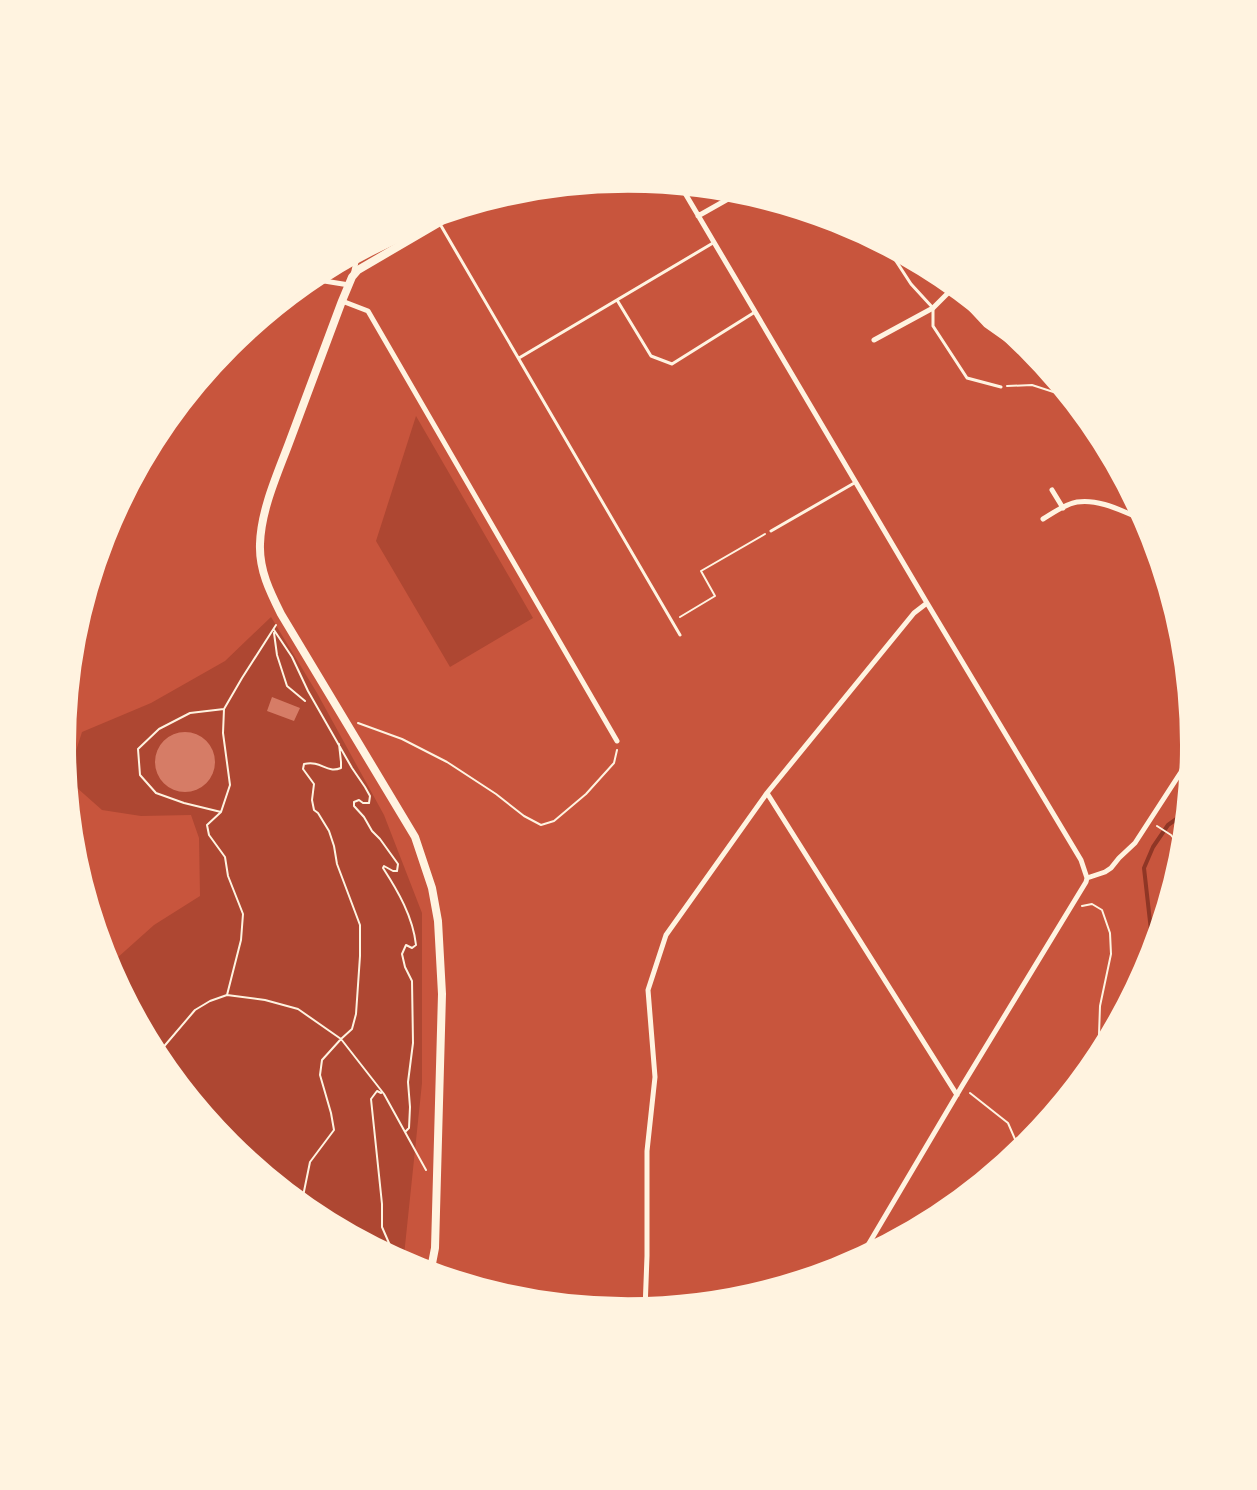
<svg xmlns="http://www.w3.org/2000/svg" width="1257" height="1490" font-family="Roboto,sans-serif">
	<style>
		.green { fill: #ae4732 }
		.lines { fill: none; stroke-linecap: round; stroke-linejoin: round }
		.stream { stroke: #8f3625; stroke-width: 4 }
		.building { fill: #d67c66 }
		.path { stroke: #fff3e0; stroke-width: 2 }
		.service { stroke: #fff3e0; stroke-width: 3 }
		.minor { stroke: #fff3e0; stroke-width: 5 }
		.secondary { stroke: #fff3e0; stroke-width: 8 }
		.rim { fill: none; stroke: #fff3e0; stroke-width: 8 }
	</style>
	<rect width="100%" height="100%" fill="#c8553d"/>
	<path class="green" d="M987,324H1005L1030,344L1048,367Z
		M416,416L533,618L450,667L376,541Z
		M271,617L317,693L384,815L422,913V1083L403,1265L313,1216L227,1146L157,1060L107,967L154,925L200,896L199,838L191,815L141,816L102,810L67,779L82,732L151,703L225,661Z"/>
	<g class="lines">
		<path class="stream" d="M1154,957L1144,868L1153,847L1168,825L1189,810"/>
	</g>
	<path class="building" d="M272,697L300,708L294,721L267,711Z
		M155 762a30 30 0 1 1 60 0a30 30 0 1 1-60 0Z"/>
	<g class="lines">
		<path class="path" d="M1007,386L1032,385L1075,399
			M680,617L715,596L701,571L765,534
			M274,630L292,657L308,691L352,768L365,787L370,796L369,803H363L359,800L354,802V806L364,817L372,831L380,839L398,864L397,871H393L384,866L383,868C398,891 413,917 416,945L412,948L406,945L402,954L405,967L412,981L413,1043L408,1082L410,1107L409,1128L405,1132
			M274,633L277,655L287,686L305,701
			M358,723L402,739L447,762L496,794L524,816L541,825L554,821L586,794L614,763L617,750
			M221,812L184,803L156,793L140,775L138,749L159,729L190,713L224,709
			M1157,826L1171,835L1175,840L1182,865
			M1082,906L1092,904L1102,910L1110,933L1111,954L1100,1006L1098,1063
			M227,995L241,940L243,914L228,876L225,857L209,835L207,825L221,812L230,785L223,733L224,709L242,678L276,625
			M155,1057L195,1010L210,1001L227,995L265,1000L298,1009L341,1039L384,1094L426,1170
			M381,1093L377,1091L371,1099L382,1204V1227L392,1250L393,1259
			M970,1093L1008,1123L1021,1153
			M301,1206L310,1162L334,1130L331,1113L320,1075L322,1060L341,1039L352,1029L356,1014L360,956V925L337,864L334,846L329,831L318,813L314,810L312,800L314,784L303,769L304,764C322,760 326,774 341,768V762L339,744"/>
		<path class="service" d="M440,224L680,635
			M883,241L911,284L933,308V326L967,378L1001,387
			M617,300L651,356L672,364L755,312
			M519,358L713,243
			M771,531L856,482"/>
		<path class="minor" d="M679,183L927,603L1081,860L1087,878
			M698,216L744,190
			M353,275L359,249
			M298,287L312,279L349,285
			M342,301L368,311L617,741
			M874,340L933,308L954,287
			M1052,490L1063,508
			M1043,519C1053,513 1065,504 1077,502C1101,498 1127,514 1149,522
			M767,793L957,1095
			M1087,878L1105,872L1111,868L1119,858L1135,843L1181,772L1195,740
			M858,1262L962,1086L1086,882L1087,878
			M645,1310L647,1256V1151L655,1077L648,990L666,935L767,793L914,613L927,603"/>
		<path class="secondary" d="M426,217L440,222
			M945,275L959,294L987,324L1048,367
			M430,1274L435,1248L442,994L438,921L432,888L415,837L281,614C270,592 259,570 260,544C261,510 277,475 289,443C307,396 324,348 342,301L352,277L358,270L440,222L466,205"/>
	</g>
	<path d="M0 0H1257V1490H0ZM72 745a556 556 0 1 1 1112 0a556 556 0 1 1-1112 0Z" fill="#fff3e0" fill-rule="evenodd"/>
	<path class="rim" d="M72 745a556 556 0 1 1 1112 0a556 556 0 1 1-1112 0Z"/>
</svg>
